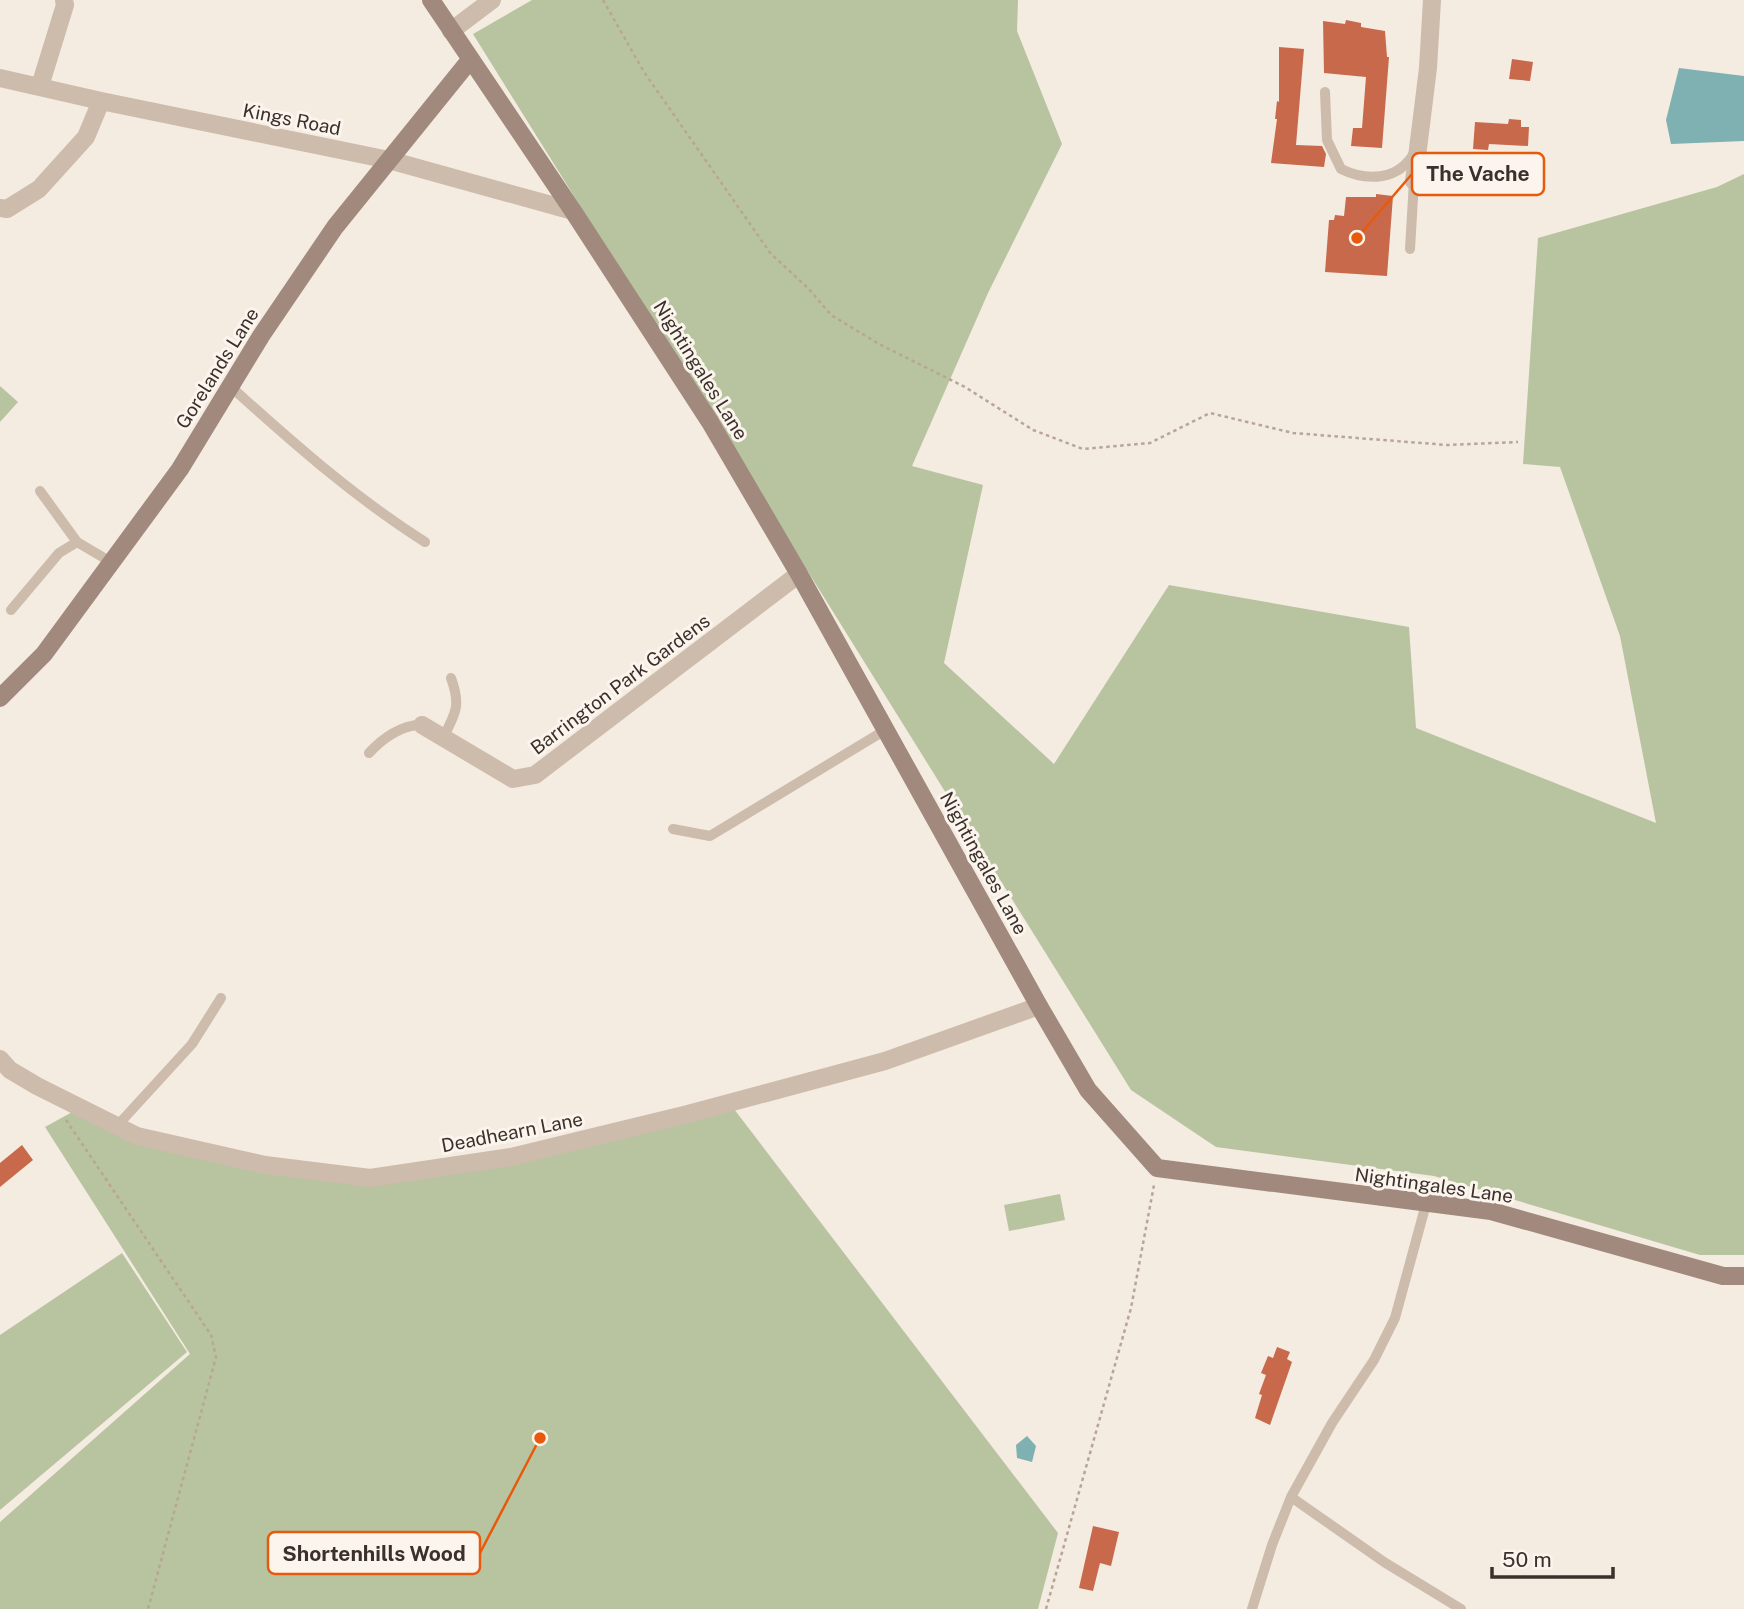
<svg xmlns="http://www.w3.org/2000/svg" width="1744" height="1609" font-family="'Public Sans',sans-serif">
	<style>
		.green { fill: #b8c4a0 }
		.water { fill: #7fb0b2 }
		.building { fill: #c8694b }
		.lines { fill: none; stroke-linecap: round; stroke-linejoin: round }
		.path { stroke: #b9a596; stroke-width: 2.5; stroke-dasharray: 3.5 3.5; stroke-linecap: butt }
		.lane { stroke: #cdbbac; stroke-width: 10 }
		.street { stroke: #cdbbac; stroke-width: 18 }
		.secondary { stroke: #a18a7d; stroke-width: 18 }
		.labels { text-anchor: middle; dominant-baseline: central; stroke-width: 6; stroke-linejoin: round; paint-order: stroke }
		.street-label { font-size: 19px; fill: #3b302b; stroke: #fbf5ee }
		.leader { fill: none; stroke: #e8590c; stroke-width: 2.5 }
		.callout-dot { fill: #e8590c; stroke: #fbf5ee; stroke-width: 2.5 }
		.callout { fill: #fbf5ee; stroke: #e8590c; stroke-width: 2.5 }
		.callout-label { font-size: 21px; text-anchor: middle; font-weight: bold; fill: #3b302b }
	</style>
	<rect width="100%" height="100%" fill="#f4ebe1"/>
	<path class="green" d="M532,0H1018L1017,31L1062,144L988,293L912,466L983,485L944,663L1054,764L1169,585L1409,627L1416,728L1656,823L1620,636L1560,467L1523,464L1538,238L1717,187L1744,174V1255H1700L1434,1176L1216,1147L1131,1090L473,34Z
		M0,386L18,402L0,422Z
		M734,1109L1058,1533L1038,1609H0V1522L190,1354L45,1127L74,1111L136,1143L365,1183Z
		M1060,1194L1065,1220L1009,1231L1004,1205Z
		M122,1253L187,1352L0,1510V1335Z"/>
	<path class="water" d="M1679,68L1744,76V141L1671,144L1666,120Z
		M1027,1436L1036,1446L1032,1462L1017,1458L1016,1445Z"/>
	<path class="building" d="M1346,20L1361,23V27L1385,31L1387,57H1389L1382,148L1351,146L1353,128H1362L1366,77L1324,73L1323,21L1345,24Z
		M1279,47L1304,49L1296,145L1322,146L1326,154L1324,167L1271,163L1277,119H1275L1277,101L1279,102Z
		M1512,59L1533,62L1530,81L1509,79Z
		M1509,119L1521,120V127H1529L1528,146L1489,144L1488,150L1473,149L1475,122L1508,124Z
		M1376,194L1393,196L1387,276L1325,272L1329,220H1334L1335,215L1344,216L1346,197H1376Z
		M22,1145L33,1160L0,1187V1163Z
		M1277,1347L1290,1352L1287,1359L1292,1362L1270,1425L1255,1418L1262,1395L1259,1394L1266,1375L1261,1373L1268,1356L1273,1358Z
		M1093,1526L1119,1532L1111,1566L1100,1563L1093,1591L1079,1588Z"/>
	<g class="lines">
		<path class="path" d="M603,0L644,72L771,254L808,288L831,315L879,344L965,387L1033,430L1083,449L1150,443L1210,413L1293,433L1447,445L1518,442
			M66,1120L211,1335L216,1357L148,1609
			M1046,1609L1131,1308L1154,1185"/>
		<path class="lane" d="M1325,92L1327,140L1341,169C1368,182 1399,180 1414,153
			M1410,249L1414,181
			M230,386C292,442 354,497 425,542
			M40,491L77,542L111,562
			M11,610L59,553L77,542
			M443,738C456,713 461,705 451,678
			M369,753C382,739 402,724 422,725
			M673,829L710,836L887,729
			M117,1126L192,1044L221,998
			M1291,1497L1384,1562L1461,1609
			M1252,1609L1272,1545L1291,1497L1332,1423L1374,1360L1395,1318L1426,1204"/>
		<path class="street" d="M451,31L492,0
			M0,78L101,101L389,160L573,211
			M40,86L65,5L64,0
			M1414,181L1428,68L1432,0
			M0,208L7,209L39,189L86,137L101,101
			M422,725L513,779L535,775L799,574
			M0,1059L10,1070L37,1086L137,1136L265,1165L370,1178L511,1157L688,1114L885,1061L1039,1006"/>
		<path class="secondary" d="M431,0L573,211L710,422L799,574L1039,1006L1088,1090L1157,1168L1491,1211L1723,1276H1744
			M0,698L44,654L180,469L261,336L335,227L470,60"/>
	</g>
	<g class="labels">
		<g class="street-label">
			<text transform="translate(292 119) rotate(11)">Kings Road</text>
			<text transform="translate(217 368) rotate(-58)">Gorelands Lane</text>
			<text transform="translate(701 370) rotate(58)">Nightingales Lane</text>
			<text transform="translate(620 684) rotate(-37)">Barrington Park Gardens</text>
			<text transform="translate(984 863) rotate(61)">Nightingales Lane</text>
			<text transform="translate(512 1132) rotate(-11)">Deadhearn Lane</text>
			<text transform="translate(1434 1185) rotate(8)">Nightingales Lane</text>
		</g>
	</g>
	<path class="leader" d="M1357 238L1412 174M540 1438L480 1553"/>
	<g class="callout-dot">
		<circle cx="1357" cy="238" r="7"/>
		<circle cx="540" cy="1438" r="7"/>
	</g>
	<g class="callout">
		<rect x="1412" y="153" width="132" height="42" rx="7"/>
		<rect x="268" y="1532" width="212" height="42" rx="7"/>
	</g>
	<g class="callout-label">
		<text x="1478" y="181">The Vache</text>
		<text x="374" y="1561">Shortenhills Wood</text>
	</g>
	<path d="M1492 1567v10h121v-10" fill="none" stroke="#3b302b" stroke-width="3.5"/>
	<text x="1502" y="1567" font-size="21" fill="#3b302b" stroke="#fbf5ee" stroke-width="5" paint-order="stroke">50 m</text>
</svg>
